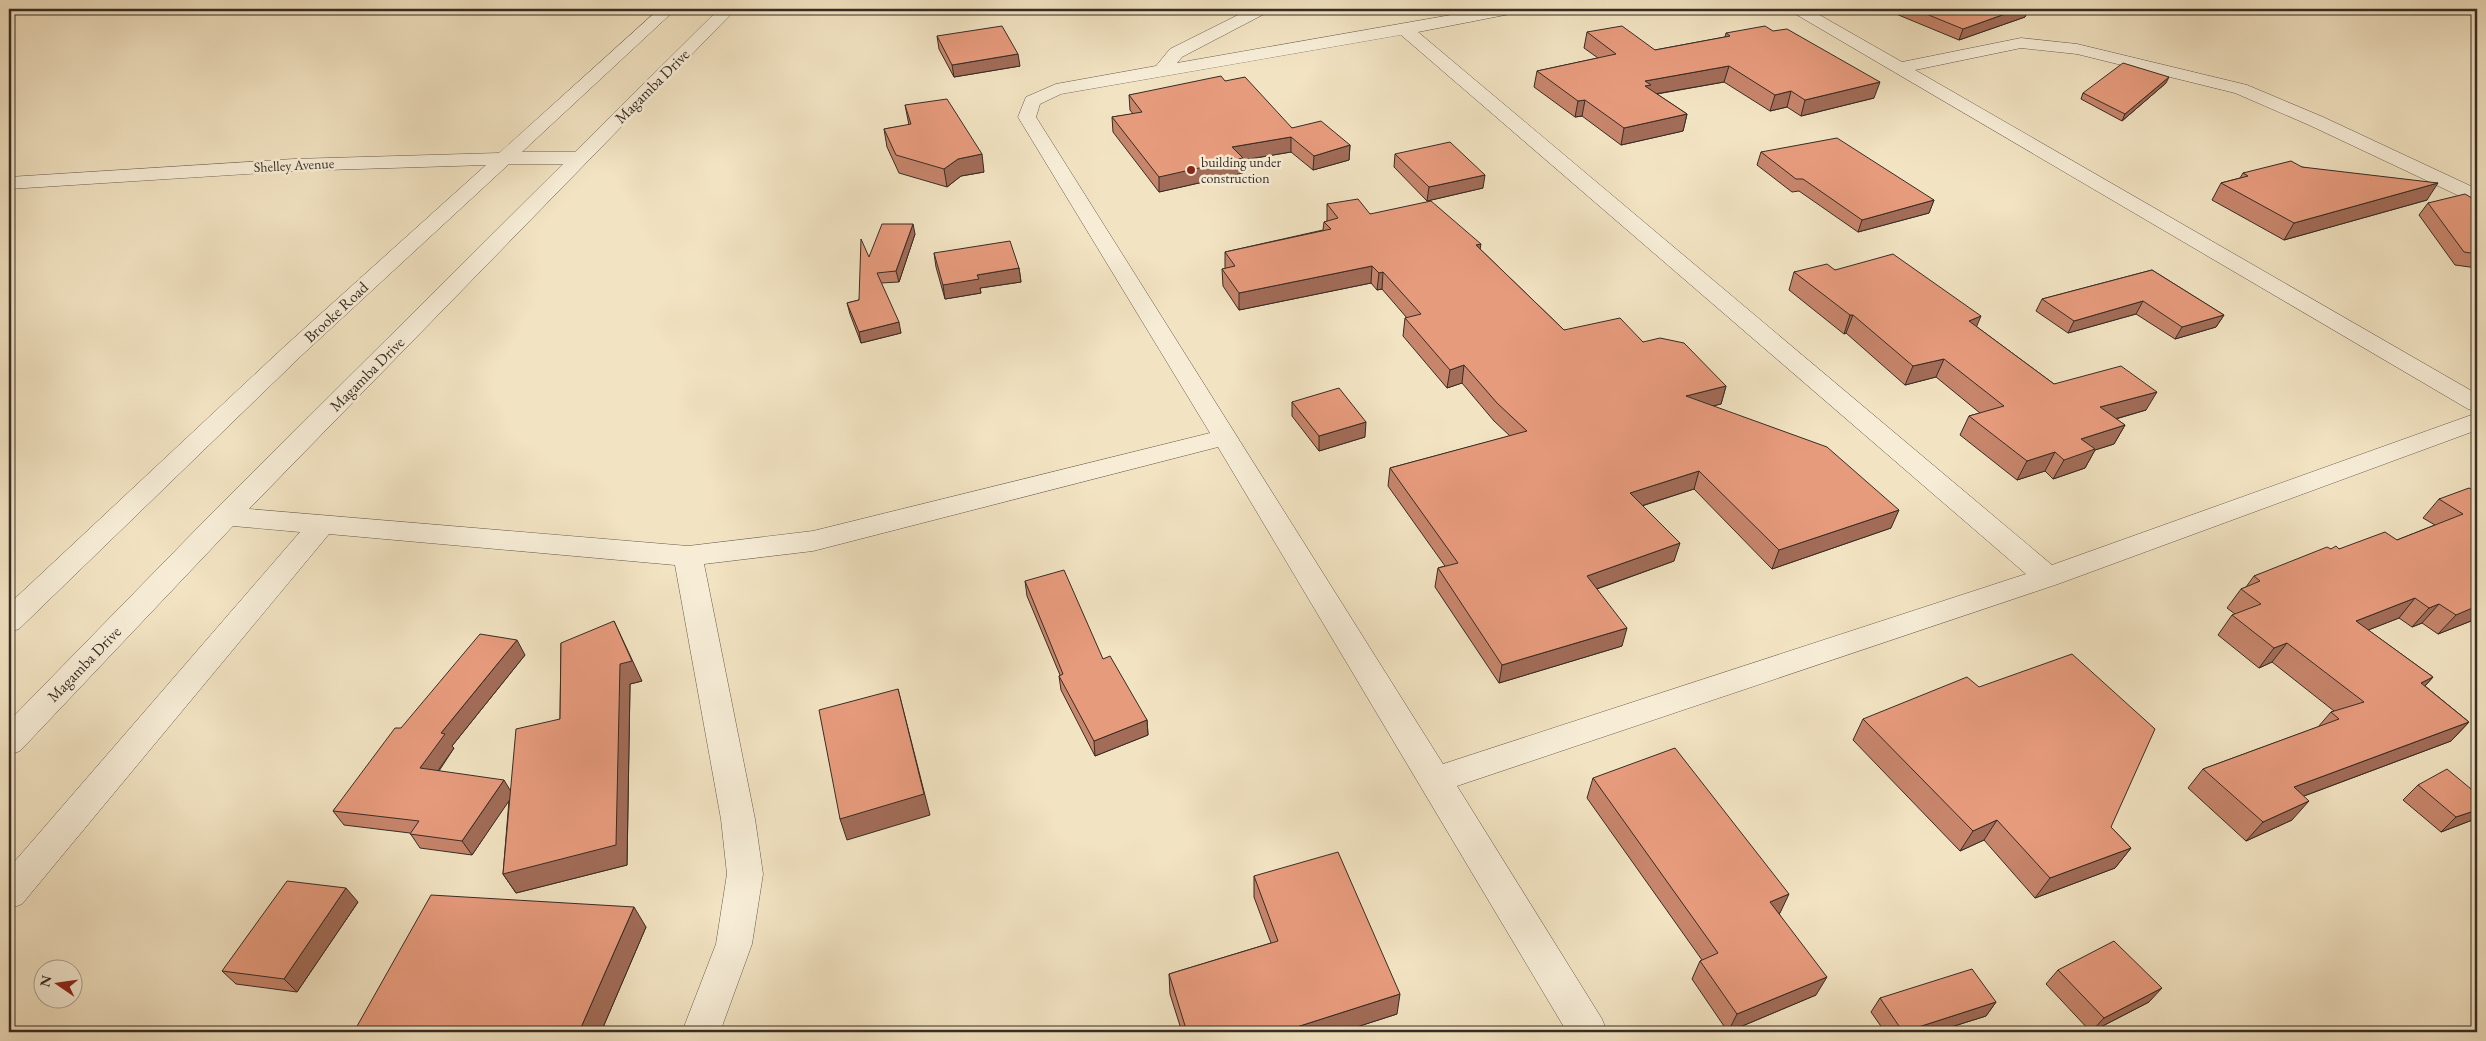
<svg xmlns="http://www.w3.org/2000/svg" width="2486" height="1041" font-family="'EB Garamond',serif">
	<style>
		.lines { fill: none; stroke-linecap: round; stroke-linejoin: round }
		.minor-casing { stroke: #665a4c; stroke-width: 1 }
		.minor { fill: #f7edd7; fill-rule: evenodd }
		.wall { fill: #c7856c; stroke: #372c24 }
		.shaded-wall { fill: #a26c58; stroke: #372c24 }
		.building { fill: #e79b7d; stroke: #372c24 }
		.poi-dot { fill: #8f2418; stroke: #f7edd7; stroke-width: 2 }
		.labels { text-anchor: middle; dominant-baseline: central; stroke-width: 5; stroke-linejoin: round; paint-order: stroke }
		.far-poi-label { font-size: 14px; fill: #372c24; stroke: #f7edd7; text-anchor: start }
		.far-street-label { font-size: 14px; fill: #372c24; stroke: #f7edd7 }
		.street-label { font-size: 16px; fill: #372c24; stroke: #f7edd7 }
	</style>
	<rect width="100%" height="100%" fill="#f2e3c2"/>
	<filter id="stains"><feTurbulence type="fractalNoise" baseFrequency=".004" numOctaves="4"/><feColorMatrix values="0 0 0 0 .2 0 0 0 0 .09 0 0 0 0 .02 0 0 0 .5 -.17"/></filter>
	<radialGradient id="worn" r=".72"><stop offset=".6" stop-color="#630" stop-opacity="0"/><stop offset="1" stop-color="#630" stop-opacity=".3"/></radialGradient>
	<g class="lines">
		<defs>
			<path id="minor" d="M659,9H676L522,152H575L719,9H736L249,509L688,546L813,531L1210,433L1018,117L1026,97L1056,84L1156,66L1170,49L1250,9H1270L1268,12L1182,57L1177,63L1485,9H1518L1516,12L1510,14L1418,32L2052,565L2477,413V430L2058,584L1457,786L1602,1019L1607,1032H1567L1218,447L813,551L704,564L755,819L763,874L752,944L720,1032H682L716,944L727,874L721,819L675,565L329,534L22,904L9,909V868L300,532L233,526L20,751L9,755V721L216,509L563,164H509L301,356L19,629L9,632V604L285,346L486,165L294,171L9,189V177L294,159L499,153ZM1401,35L2026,574L1443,764L1036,117L1040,104L1061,94Z
				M1790,9H1809L1902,62L2021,38L2077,44L2247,85L2323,117L2477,189V203L2470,201L2309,125L2235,93L2077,54L2021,48L1915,70L2477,394V412L2468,409L1792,12Z"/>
		</defs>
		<use href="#minor" class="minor-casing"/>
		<use href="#minor" class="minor"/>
	</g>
	<path class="wall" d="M1884,9H2028L2025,17L1959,40Z
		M1587,32L1655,50L1725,37L1726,33L1874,98L1801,116L1787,107L1770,111L1724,82L1657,94L1687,114L1683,131L1621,145L1582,116L1575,117L1534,87L1537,71L1598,58L1584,48Z
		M937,36L1020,66L954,77L939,49Z
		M1225,81L1292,128L1350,145L1349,160L1313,170L1291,152L1243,160V173L1159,192L1113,132L1112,117L1133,114L1130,110L1129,95Z
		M2166,83L2122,121L2081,99L2083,93Z
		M905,105L984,172L961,176L947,187L899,173L887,147L884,129L909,125Z
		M1761,152L1934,200L1929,213L1858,232L1799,191L1792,192L1757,165Z
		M1395,154L1483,188L1427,201L1394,167Z
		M2302,167L2427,200L2284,240L2212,200L2221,183L2240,178L2243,173Z
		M2477,201V268L2455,265L2419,215L2428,203Z
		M1327,204L1370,214L1480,249L1564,330L1643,342L1726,386L1721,404L1712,406L1891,528L1772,569L1694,489L1642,506L1674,561L1597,589L1622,646L1499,683L1435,587L1438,568L1445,566L1388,486L1390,468L1510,436L1494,421L1462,383L1447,388L1403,336L1405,318H1407L1382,289L1377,290L1371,283L1239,310L1223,286L1222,269H1225V252L1323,230L1324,222L1327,221Z
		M915,234L899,282L881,283L901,333L861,343L850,314L847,303L859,300L869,257Z
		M934,253L1019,268L1021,282L980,288L981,293L945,299L936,267Z
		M1835,270L1977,327L2054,384L2146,410L2116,419L2125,425L2114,444L2095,450L2085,468L2053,479L2045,471L2017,480L1960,435L1969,416L1980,413L1936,377L1905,385L1846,333L1844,334L1789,290L1794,272Z
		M2152,270L2224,315L2216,327L2175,339L2136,314L2068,333L2036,311L2042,299Z
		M1292,402L1365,437L1319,451L1292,416Z
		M2477,492V614L2471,621L2438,634L2422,623L2412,627L2399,618L2368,630L2433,677L2425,686L2469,722L2451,741L2304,796L2292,820L2246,841L2188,788L2203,769L2318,727L2331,712L2334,711L2272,662L2259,668L2218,635L2232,615L2235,614L2227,608L2241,589L2246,587L2254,576L2331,549H2339L2397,540L2435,525L2423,518L2439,499Z
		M1025,581L1103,659L1147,720L1148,735L1095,756L1061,690L1059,676L1060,675L1027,596Z
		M561,643L642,681L630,684L627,865L516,893L503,874L509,800L472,855L420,848L410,833L344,825L333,811L401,728L525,655L452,746L454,748L439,771L510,791L560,719Z
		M1863,719L2111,827L2131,848L2115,868L2035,898L1984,840L1960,851L1853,740Z
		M1593,778L1780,913H1779L1816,995L1728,1032L1692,979L1700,961L1702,960L1587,798Z
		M2418,785L2475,819L2441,832L2403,800Z
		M1254,876L1397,1014L1341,1032H1182L1170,994L1169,974L1271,943L1254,897Z
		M358,902L297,992L236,984L222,971Z
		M646,927L601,1032H360L356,1028Z
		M2058,970L2149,1002L2091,1032L2046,984Z
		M1880,998L1996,1002L1986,1016L1935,1032H1885L1871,1012Z"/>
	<path class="shaded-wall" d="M2019,9H2028L2025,17L1959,40L1963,29Z
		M1018,54L1020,66L954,77L952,65Z
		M1729,66L1724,82L1649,95L1648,101L1645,81Z
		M2169,77L2166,83L2122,121L2125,114Z
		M1880,82L1874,98L1801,116L1805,100Z
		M1791,91L1787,107L1770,111L1775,95Z
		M1585,100L1582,116L1575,117L1578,101Z
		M1687,114L1683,131L1621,145L1624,128Z
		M1291,137V152L1243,160V173L1159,192V177L1232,147Z
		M1350,145L1349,160L1313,170L1314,156Z
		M982,154L984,172L961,176L947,187L944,169L958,159Z
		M1485,175L1483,188L1427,201L1429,187Z
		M2438,183L2427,200L2284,240L2294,223Z
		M1934,200L1929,213L1858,232L1862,220Z
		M913,224L915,234L899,282L896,271Z
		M1481,244L1478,261L1476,245Z
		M1372,266L1371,283L1239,310V293Z
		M1019,268L1021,282L980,288L981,293L945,299L943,285L977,275Z
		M1383,272L1382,289L1377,290L1379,273Z
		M2143,301L2136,314L2068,333L2074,321Z
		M1850,315H1853L1846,333L1844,334Z
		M2224,315L2216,327L2175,339L2182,327Z
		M1981,316L1973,335L1969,321Z
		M899,322L901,333L861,343L859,332Z
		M1944,359L1936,377L1905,385L1913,366Z
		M1464,365L1462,383L1447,388L1450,370Z
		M1726,386L1721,404L1681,414L1686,396Z
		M2157,392L2146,410L2090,426L2100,407Z
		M1366,422L1365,437L1319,451V436Z
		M2125,425L2114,444L2095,450L2085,468L2053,479L2064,460L2081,439Z
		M2055,452L2045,471L2017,480L2027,461Z
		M1699,471L1694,489L1625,511L1630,493Z
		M1899,510L1891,528L1772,569L1779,550Z
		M1680,543L1674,561L1582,594L1587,576Z
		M2477,595V614L2471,621L2438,634L2456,615Z
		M2415,598L2399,618L2340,641L2356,621Z
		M2439,604L2422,623L2412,627L2429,608Z
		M614,621L642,681L630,684L627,865L516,893L503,874L620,664Z
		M1627,628L1622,646L1499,683L1502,665Z
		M517,640L525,655L452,746L454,748L430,782L420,768L441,733Z
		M2287,643L2272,662L2259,668L2274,648Z
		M2433,677L2416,696L2421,683Z
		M898,689L930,815L847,840L840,819Z
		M1147,720L1148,735L1095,756L1094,741Z
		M2469,722L2451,741L2277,806L2294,787Z
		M504,780L513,795L472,855L462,841Z
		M2309,801L2292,820L2246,841L2263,822Z
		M2477,810V817L2475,819L2441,832L2456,817Z
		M1997,820L1984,840L1960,851L1973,831Z
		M2131,848L2115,868L2035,898L2050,878Z
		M346,888L358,902L297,992L284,979Z
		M1789,894L1780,913L1761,921L1770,902Z
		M634,907L646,927L601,1032H579Z
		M1827,977L1816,995L1728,1032L1737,1014Z
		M2162,988L2149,1002L2091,1032L2104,1018Z
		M1400,994L1397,1014L1341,1032H1281Z
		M1996,1002L1986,1016L1935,1032H1903Z"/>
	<path class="building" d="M1914,9H2019L1963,29Z
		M1002,26L1018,54L952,65L937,36Z
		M1622,26L1655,50L1730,36L1726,33L1765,26L1773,31L1787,29L1880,82L1805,100L1791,91L1775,95L1729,66L1645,81L1651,85L1645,86L1687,114L1624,128L1585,100L1578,101L1537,71L1616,54L1587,32Z
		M2123,63L2169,77L2125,114L2083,93Z
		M1221,76L1225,81L1245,77L1292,128L1321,121L1350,145L1314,156L1291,137L1232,147L1243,158L1159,177L1112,117L1142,112L1129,95Z
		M947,99L982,154L958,159L944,169L896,155L884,129L911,124L905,105Z
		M1837,138L1934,200L1862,220L1803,179H1796L1761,152Z
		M1450,142L1485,175L1429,187L1395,154Z
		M2291,161L2302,167L2438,183L2294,223L2221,183L2248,176L2243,173Z
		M2465,194L2477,201V254L2464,252L2428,203Z
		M1358,199L1370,214L1431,201L1481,244L1476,245L1564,330L1620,318L1643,342L1660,338L1684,343L1726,386L1686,396L1827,447L1899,510L1779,550L1699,471L1630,493L1680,543L1587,576L1627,628L1502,665L1438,568L1458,563L1390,468L1527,431L1497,403L1464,365L1450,370L1405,318L1421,314L1383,272L1379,273L1372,266L1239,293L1222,269L1235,266L1225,252L1331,229L1324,222L1338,218L1327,204Z
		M882,224H913L896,271L877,273L899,322L859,332L847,303L859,300L861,239L869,257Z
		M1010,241L1019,268L977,275L979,279L943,285L934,253Z
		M1893,254L1981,316L1969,321L2054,384L2121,366L2157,392L2100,407L2125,425L2081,439L2095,449L2064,460L2055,452L2027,461L1969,416L2004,406L1944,359L1913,366L1853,315H1850L1794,272L1827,264L1835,270Z
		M2152,270L2224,315L2182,327L2143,301L2074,321L2042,299Z
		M1339,388L1366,422L1319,436L1292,402Z
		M2469,488L2477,492V606L2456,615L2439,604L2429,608L2415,598L2356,621L2433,677L2421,683L2469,722L2294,787L2309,801L2263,822L2203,769L2339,719L2331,712L2364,702L2287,643L2274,648L2232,615L2261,604L2241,589L2260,581L2254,576L2327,547L2331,549L2336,546L2339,549L2385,532L2397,540L2463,514L2439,499Z
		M1064,570L1103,659L1110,656L1147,720L1094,741L1059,676L1063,674L1025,581Z
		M614,621L632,661L620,664L616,845L503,874L516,729L560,719L561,643Z
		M480,634L517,640L441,733L445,734L420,768L504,780L462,841L410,834L419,821L333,811L395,728H401Z
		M2072,654L2155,729L2111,827L2131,848L2050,878L1997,820L1973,831L1863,719L1967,677L1979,687Z
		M898,689L924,794L840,819L819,710Z
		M1675,748L1789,894L1770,902L1827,977L1737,1014L1700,961L1718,953L1593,778Z
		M2447,769L2477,794V810L2456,817L2418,785Z
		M1338,852L1400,994L1281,1032H1187L1169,974L1278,941L1254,876Z
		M287,881L346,888L284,979L222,971Z
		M431,895L634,907L579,1032H429L356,1028Z
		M2114,941L2162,988L2104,1018L2058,970Z
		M1972,969L1996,1002L1903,1032L1880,998Z"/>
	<circle class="poi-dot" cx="1191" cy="170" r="5"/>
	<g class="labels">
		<g class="far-poi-label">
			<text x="1201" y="162">building under<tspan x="1201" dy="16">construction</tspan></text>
		</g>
		<g class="far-street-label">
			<text transform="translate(294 165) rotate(-3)">Shelley Avenue</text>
		</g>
		<g class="street-label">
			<text transform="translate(652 86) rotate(-45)">Magamba Drive</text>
			<text transform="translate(336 312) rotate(-43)">Brooke Road</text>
			<text transform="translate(367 374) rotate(-45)">Magamba Drive</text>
			<text transform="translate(84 664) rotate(-46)">Magamba Drive</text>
		</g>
	</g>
	<rect width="2486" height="1041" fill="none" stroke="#f2e3c2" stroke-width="30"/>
	<rect x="10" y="10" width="2466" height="1021" fill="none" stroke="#372c24" stroke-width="2.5"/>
	<rect x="15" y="15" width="2456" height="1011" fill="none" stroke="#372c24"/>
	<g transform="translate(58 984) rotate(283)"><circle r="24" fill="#f7edd7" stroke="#aaa08f"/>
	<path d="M0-4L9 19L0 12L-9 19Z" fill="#8f2418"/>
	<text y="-8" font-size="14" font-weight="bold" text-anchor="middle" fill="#372c24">N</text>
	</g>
	<rect width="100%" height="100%" filter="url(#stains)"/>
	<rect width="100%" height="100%" fill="url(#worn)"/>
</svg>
